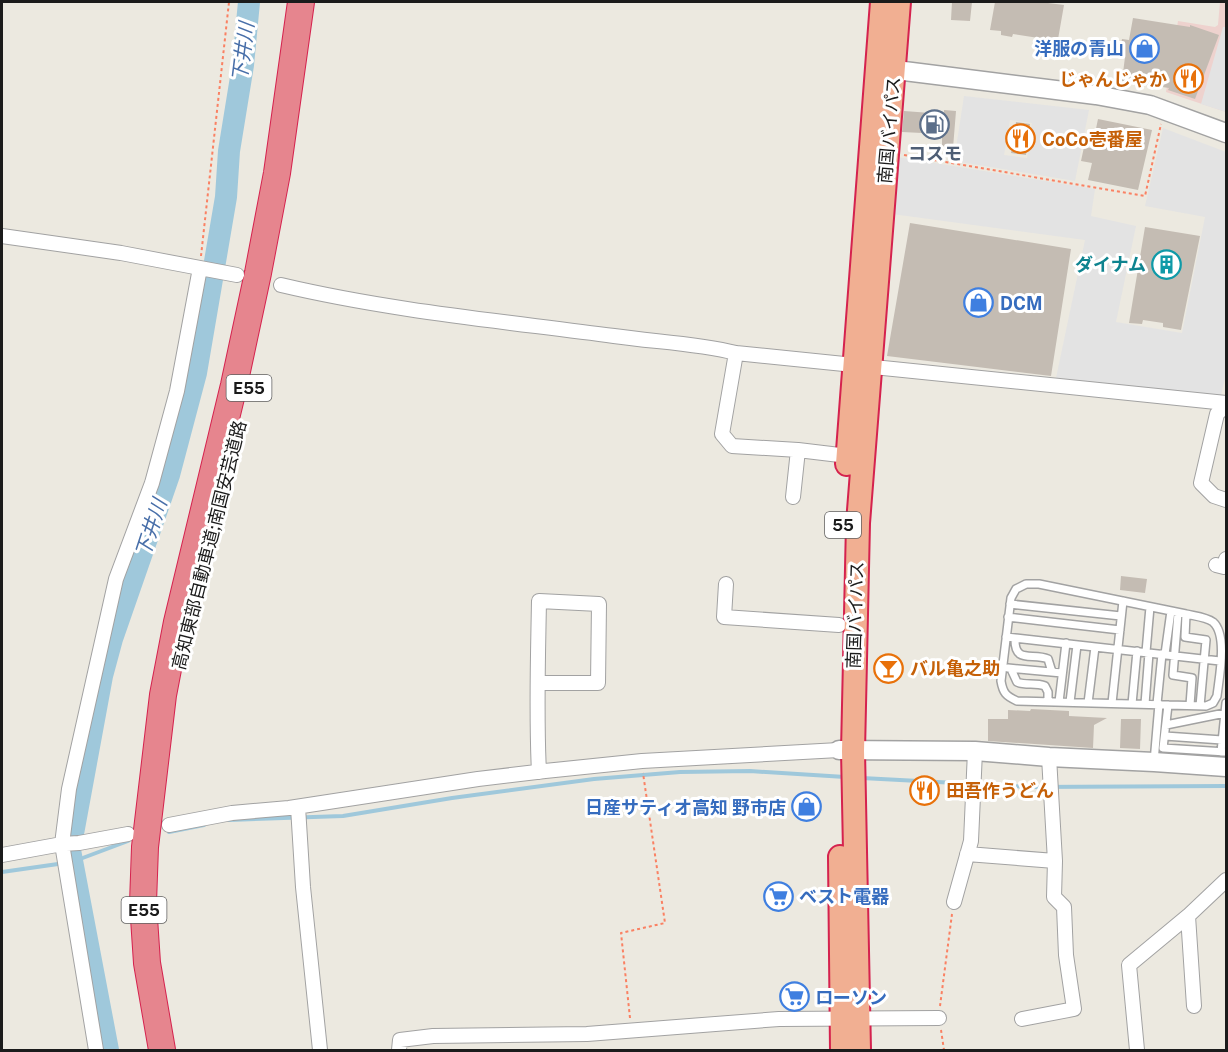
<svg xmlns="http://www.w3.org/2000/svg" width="1228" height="1052" font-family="'Public Sans','Noto Sans JP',sans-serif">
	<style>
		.commercial { fill: #eed2ce }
		.parking { fill: #e3e3e3; fill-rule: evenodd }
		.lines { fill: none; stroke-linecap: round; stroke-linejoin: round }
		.stream { stroke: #9fc8db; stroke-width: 4 }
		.river { stroke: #9fc8db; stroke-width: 22 }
		.building { fill: #c4bcb3 }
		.service-casing { stroke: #a2a2a2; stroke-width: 10 }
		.minor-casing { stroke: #a2a2a2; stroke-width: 16 }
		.tertiary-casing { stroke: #a2a2a2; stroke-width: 21 }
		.trunk-casing { stroke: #d5224e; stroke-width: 26 }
		.motorway-casing { stroke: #d5224e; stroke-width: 28 }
		.path { stroke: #fa8163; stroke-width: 2; stroke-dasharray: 3 3; stroke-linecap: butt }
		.service { stroke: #fff; stroke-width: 7 }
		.minor { stroke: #fff; stroke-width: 14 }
		.tertiary { stroke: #fff; stroke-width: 18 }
		.trunk { stroke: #f1af92; stroke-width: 22 }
		.motorway { stroke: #e6858e; stroke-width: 26 }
		.labels { text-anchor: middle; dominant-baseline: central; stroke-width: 6; stroke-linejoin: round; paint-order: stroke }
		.shield { fill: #fff; stroke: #5f5f5f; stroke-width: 1.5 }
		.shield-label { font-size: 16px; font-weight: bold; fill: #1b1b1b }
		.shop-label { font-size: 18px; font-weight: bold; fill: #366cbe; stroke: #fff; text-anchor: start }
		.food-label { font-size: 18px; font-weight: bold; fill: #c56008; stroke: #fff; text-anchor: start }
		.street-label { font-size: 18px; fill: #1b1b1b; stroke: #fff }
		.service-label { font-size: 18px; font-weight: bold; fill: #4e5e75; stroke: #fff }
		.culture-label { font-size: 18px; font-weight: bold; fill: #0d838f; stroke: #fff; text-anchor: end }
		.water-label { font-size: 20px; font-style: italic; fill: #486fa9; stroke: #fff }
	</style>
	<rect width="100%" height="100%" fill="#ece9e0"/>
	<path class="commercial" d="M1220,2H1226V112L1166,92L1178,21L1215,27L1218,25Z"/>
	<path class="parking" d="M1223,27H1226V112L1201,104Z
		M964,96L1089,110L1075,181L954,161ZM1010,120L1032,123L1027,158L1004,155Z
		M1163,128L1226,152V374L1221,395L1056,378L1085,240L892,214L897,157L1095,189L1091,216L1136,226L1116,322L1182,333L1205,217L1145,206Z"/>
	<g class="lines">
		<path class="stream" d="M862,778L1031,787L1226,786
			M229,820L343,816L452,798L594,779L680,772L750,771L845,777
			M169,832L204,825
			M2,872L72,862L128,841"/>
		<path class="river" d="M108,1050L70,850L102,676L112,639L169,475L196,373L226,197L229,151L243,65L249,2"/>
	</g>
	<path class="building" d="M952,2H972L970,21L951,20Z
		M995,2H1040L1064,5L1057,45L1044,43L1045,39L1013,34L1012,37L1001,35V31L990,30Z
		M1133,18L1190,27V25L1219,35L1195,99L1168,90L1169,88L1122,81L1125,57L1119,56L1122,39L1129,40Z
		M944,110L956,111L953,148H942V134L902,132L904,111L944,114Z
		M1098,119L1152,130L1138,190L1088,180L1092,163L1081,161L1084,147L1092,148Z
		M1016,122L1030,124L1026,155L1011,153Z
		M910,223L1071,249L1051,376L887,356Z
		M1145,227L1200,236L1181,330L1163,327V323L1143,320L1142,324L1129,323Z
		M1121,576L1147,579L1145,593L1120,590Z
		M1031,709L1069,711V716L1107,718L1094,725L1093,748L988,741V719H1008V710L1030,711Z
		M1121,719H1141L1140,749L1120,748Z"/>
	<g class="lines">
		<defs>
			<path id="service" d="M1026,584H1039L1186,614C1194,616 1206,617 1213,622C1228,635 1219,678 1217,696L1213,703L1206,706L1017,701C1006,696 1003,693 1001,681L1011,598L1016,589Z
				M1010,604L1121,616
				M1178,613L1173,675L1192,678L1190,705
				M1186,614L1185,637L1206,640L1200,706
				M1008,617L1120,630
				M1006,637L1220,661
				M1015,638C1014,665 1033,652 1048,659L1052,672
				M1146,652L1150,607
				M1165,654L1171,611
				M1008,668L1062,673
				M1011,669L1017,682C1026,686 1035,682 1045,686L1048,692V702
				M1059,702L1066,643
				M1070,702L1077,645
				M1088,703L1095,647
				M1112,703L1123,601
				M1132,704L1137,651
				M1145,704L1149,653
				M1157,704L1162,654
				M1168,705L1163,748L1226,752
				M1166,725L1225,713
				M1165,736L1222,740
				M1221,752L1226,703
				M1154,762L1159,704"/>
			<path id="minor" d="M2,236L121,253L237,275
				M281,285C391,311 502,321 614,336C655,342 696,343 736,353L1226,403
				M736,353L722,434L732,446L798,450L848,456
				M1226,405L1217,414L1201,483L1214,496L1226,500
				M793,497L798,450
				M1216,565L1224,567L1226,559
				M726,584L724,617L839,625
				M538,683H598L599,604L539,601C538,658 536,715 539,772
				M298,807L303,887L320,1050
				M169,825L232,813L289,808L478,779L545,771L642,761L839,750
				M967,854L1055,861L1049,757
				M2,855L62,844L79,843L128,834
				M954,902L971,841L975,751
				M1188,916L1194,1006
				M1022,1019L1074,1009L1066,955L1064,907L1054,897L1055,861
				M96,1050L62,844L69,789L116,579L152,483L177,391L200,268
				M399,1050L400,1040L433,1036L587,1034L779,1019L939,1018
				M1137,1050L1129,965L1188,916L1226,880"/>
			<path id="tertiary" d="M880,68L1096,95L1150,105L1226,133
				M839,750L975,751L1049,757L1154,762L1226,767"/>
			<path id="trunk" d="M847,464L882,2
				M840,857L842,1050
				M859,1050L853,751L858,523L899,2"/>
			<path id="motorway" d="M162,1050L147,963L143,903L145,847L163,695L177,622L234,385L258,273L277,173L301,2"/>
		</defs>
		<use href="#service" class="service-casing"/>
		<use href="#minor" class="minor-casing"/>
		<use href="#tertiary" class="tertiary-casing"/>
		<use href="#trunk" class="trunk-casing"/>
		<use href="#motorway" class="motorway-casing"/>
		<path class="path" d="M904,155L1145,196L1161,124
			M201,256L229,2
			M940,1006L952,914
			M630,1018L621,933L665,923L643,773
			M941,1030L944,1050"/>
		<use href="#service" class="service"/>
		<use href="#minor" class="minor"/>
		<use href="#tertiary" class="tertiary"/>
		<use href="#trunk" class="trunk"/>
		<use href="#motorway" class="motorway"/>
	</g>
	<defs>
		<symbol id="shop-ring" viewBox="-11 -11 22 22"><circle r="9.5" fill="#fff" stroke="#3f7fe0" stroke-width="1.5"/><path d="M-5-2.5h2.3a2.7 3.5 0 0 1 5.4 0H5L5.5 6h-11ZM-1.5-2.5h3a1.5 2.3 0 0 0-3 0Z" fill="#3f7fe0"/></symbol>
		<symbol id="restaurant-ring" viewBox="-11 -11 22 22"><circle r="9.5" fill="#fff" stroke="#e8710a" stroke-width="1.5"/><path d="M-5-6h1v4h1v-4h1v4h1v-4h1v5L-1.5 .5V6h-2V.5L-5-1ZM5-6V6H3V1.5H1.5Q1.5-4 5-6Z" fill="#e8710a"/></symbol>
		<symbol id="fuel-ring" viewBox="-11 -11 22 22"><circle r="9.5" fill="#fff" stroke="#5c6f8a" stroke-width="1.5"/><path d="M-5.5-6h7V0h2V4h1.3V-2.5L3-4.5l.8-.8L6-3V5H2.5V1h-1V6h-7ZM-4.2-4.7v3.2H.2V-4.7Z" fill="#5c6f8a"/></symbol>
		<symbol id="building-ring" viewBox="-11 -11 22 22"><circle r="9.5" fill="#fff" stroke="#0f9aa8" stroke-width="1.5"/><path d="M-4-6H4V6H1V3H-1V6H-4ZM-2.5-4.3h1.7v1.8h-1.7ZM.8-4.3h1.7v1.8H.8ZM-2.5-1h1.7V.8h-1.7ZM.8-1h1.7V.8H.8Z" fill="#0f9aa8"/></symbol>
		<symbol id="bar-ring" viewBox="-11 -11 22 22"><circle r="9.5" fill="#fff" stroke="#e8710a" stroke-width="1.5"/><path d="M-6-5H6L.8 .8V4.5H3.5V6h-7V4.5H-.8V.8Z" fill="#e8710a"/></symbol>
		<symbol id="supermarket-ring" viewBox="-11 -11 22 22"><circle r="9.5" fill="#fff" stroke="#3f7fe0" stroke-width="1.5"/><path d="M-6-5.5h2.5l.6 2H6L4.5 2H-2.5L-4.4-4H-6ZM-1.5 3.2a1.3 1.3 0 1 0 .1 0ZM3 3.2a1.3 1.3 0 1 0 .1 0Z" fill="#3f7fe0"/></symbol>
	</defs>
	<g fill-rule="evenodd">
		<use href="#shop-ring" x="1128" y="32" width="33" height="33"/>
		<use href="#restaurant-ring" x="1172" y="62" width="33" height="33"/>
		<use href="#fuel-ring" x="918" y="108" width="33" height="33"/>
		<use href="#restaurant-ring" x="1004" y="122" width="33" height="33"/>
		<use href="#building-ring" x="1150" y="248" width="33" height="33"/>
		<use href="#shop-ring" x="962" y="286" width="33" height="33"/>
		<use href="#bar-ring" x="872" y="652" width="33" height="33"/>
		<use href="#restaurant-ring" x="908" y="774" width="33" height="33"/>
		<use href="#shop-ring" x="790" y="790" width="33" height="33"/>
		<use href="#supermarket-ring" x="762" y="880" width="33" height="33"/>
		<use href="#supermarket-ring" x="778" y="980" width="33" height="33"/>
	</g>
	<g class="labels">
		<g class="shield">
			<rect x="226.5" y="375" width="45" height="26" rx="4.5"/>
			<rect x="825" y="512" width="36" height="26" rx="4.5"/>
			<rect x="121.5" y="897" width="45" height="26" rx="4.5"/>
		</g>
		<g class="shield-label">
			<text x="249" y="388">E55</text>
			<text x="843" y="525">55</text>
			<text x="144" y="910">E55</text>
		</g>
		<g class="shop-label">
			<text x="1124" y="48" text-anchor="end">洋服の青山</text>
			<text x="1000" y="303">DCM</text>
			<text x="786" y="807" text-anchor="end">日産サティオ高知 野市店</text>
			<text x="799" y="896">ベスト電器</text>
			<text x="815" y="997">ローソン</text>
		</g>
		<g class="food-label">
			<text x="1167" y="79" text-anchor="end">じゃんじゃか</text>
			<text x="1042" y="139">CoCo壱番屋</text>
			<text x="910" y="668">バル亀之助</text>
			<text x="946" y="790">田吾作うどん</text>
		</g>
		<g class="street-label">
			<text transform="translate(889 130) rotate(-85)">南国バイパス</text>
			<text transform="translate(209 545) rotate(-76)">高知東部自動車道;南国安芸道路</text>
			<text transform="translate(855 615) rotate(-88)">南国バイパス</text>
		</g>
		<g class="service-label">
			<text x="935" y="153">コスモ</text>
		</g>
		<g class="culture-label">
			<text x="1146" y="264">ダイナム</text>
		</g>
		<g class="water-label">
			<text transform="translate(243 52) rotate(-83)">下井川</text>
			<text transform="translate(151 528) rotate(-72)">下井川</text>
		</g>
	</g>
	<rect width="1228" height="1052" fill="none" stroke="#1b1b1b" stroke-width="6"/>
</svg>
